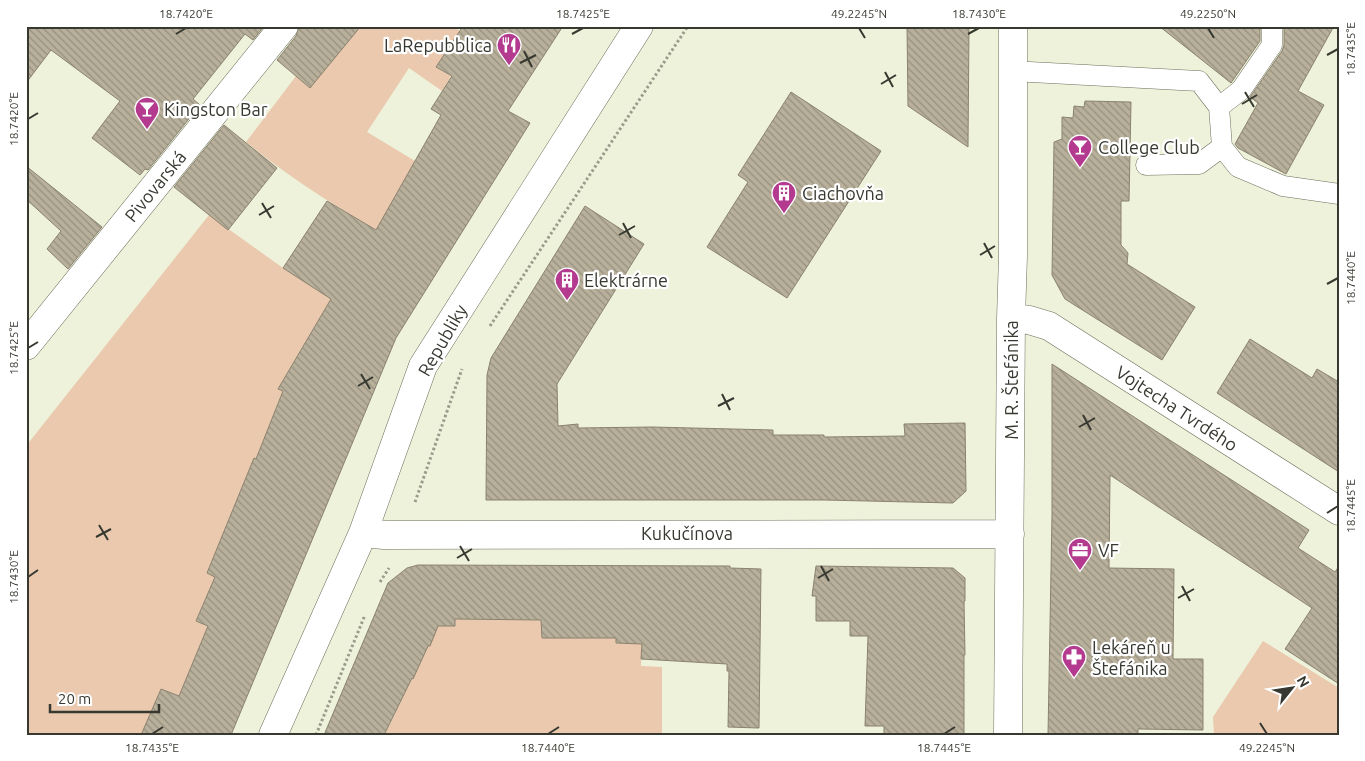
<svg xmlns="http://www.w3.org/2000/svg" width="1365" height="761" font-family="Ubuntu,sans-serif">
	<style>
		.grass { fill: #eac9ae }
		.building { fill: url(#building-back-hatch); stroke: #8a826e }
		.lines { fill: none; stroke-linecap: round; stroke-linejoin: round }
		.service-casing { stroke: #6b6f5b; stroke-width: 21 }
		.minor-casing { stroke: #6b6f5b; stroke-width: 29 }
		.path { stroke: #989c8b; stroke-width: 3; stroke-dasharray: 2.5 2.5; stroke-linecap: butt }
		.service { stroke: #fff; stroke-width: 20 }
		.minor { stroke: #fff; stroke-width: 28 }
		.ticks { fill: none; stroke: #373930; stroke-width: 2 }
		.labels { text-anchor: middle; dominant-baseline: central; stroke-width: 4.5; stroke-linejoin: round; paint-order: stroke }
		.poi-label { font-size: 18px; fill: #373930; stroke: #fff; text-anchor: start }
		.street-label { font-size: 18px; fill: #373930; stroke: #fff }
		.neatline { fill: none; stroke: #373930; stroke-width: 2 }
		.ticks-label { font-size: 12px; text-anchor: middle; fill: #373930 }
	</style>
	<defs>
		<pattern id="building-back-hatch" width="6" height="6" patternUnits="userSpaceOnUse" patternTransform="scale(1.25)"><rect width="6" height="6" fill="#b8b09b"/><path d="M-1 5l2 2M0 0l6 6M5-1l2 2" fill="none" stroke="#96907f"/></pattern>
	</defs>
	<rect width="100%" height="100%" fill="#eef2db"/>
	<path class="grass" d="M361,26H453L460,31L436,67L451,76L442,91L409,68L367,132L415,161L388,237C338,208 290,178 246,142L296,76Z
		M209,215L283,268L331,299L278,389L283,391L275,410L294,417L215,577L196,621L208,626L179,696L161,689L144,729L158,735H26V446Z
		M455,619L541,620L542,637L616,632V643L642,644L641,666L662,667V735H384L395,714L393,713L408,677L413,679L434,625Z
		M1263,641L1339,688V735H1214L1213,717Z"/>
	<path class="building" d="M26,26H264L253,40L245,34L193,99L200,105L148,170L145,169L140,175L92,138L120,101L51,50L26,83Z
		M299,26H361L310,88L277,60L296,36Z
		M463,26H563L508,111L530,123L396,338L231,735H141L161,689L179,696L208,626L196,621L215,577L207,573L254,458L256,459L283,391L278,389L331,299L283,268L327,201L376,230L441,115L431,109L452,76L436,67Z
		M907,26H969L968,147L908,106Z
		M1159,26H1260V41L1231,83Z
		M1284,26H1334L1298,91L1324,105L1286,174L1238,148L1235,144L1258,103L1250,97L1282,51L1284,45Z
		M791,92L881,151L787,298L707,247L748,182L738,175Z
		M1085,101L1131,102L1129,201H1121V245L1128,253L1127,264L1195,307L1162,360L1065,299L1052,275L1054,142L1062,139V117L1073,118L1074,106L1084,107Z
		M224,125L277,168L228,230L174,187Z
		M26,166L102,227L68,269L47,249L61,231L26,199Z
		M585,206L644,244L557,384L558,426L578,424V428L652,427L773,430V435H824V437L905,436L904,424L965,423L966,491L953,503L825,500H486L487,375L491,358Z
		M1250,339L1312,378L1317,369L1339,382V472L1217,393Z
		M1052,364L1309,530L1298,548L1335,572L1339,566V684L1285,649L1312,608L1110,475L1109,568L1174,569L1173,659H1203V730L1138,729V735H1048L1052,515Z
		M418,565L730,566V568L761,569L759,728L728,727L729,671H727V664L641,659L642,644L616,643V638H542L541,620L455,619V626H438L430,646H428L413,679L412,678L384,735H324L388,583L407,568Z
		M816,566L953,568L965,578V601H964L965,655H964V735H884V726H865L868,636H850V621H816V596H812Z"/>
	<g class="lines">
		<defs>
			<path id="service" d="M1013,71L1199,81L1219,107L1222,147L1238,167L1283,186L1339,194
				M1219,107L1241,90L1272,45V26
				M1146,165L1199,164L1222,147"/>
			<path id="minor" d="M1011,318L1029,320L1049,326L1339,511
				M26,346L284,26
				M363,533L384,535L1010,534
				M273,735L363,533L423,366L639,26
				M1008,735L1011,318L1013,256V26"/>
		</defs>
		<use href="#service" class="service-casing"/>
		<use href="#minor" class="minor-casing"/>
		<path class="path" d="M490,326L688,26
			M415,502L462,369
			M380,582L389,568
			M316,735L365,615"/>
		<use href="#service" class="service"/>
		<use href="#minor" class="minor"/>
	</g>
	<path class="ticks" d="M859,28L865,38M1208,28L1214,38M176,34L186,28M572,34L583,28M968,34L979,28M524,51L532,67M1327,55L1338,49M520,63L536,55M885,72L893,87M881,84L896,75M1245,92L1254,107M1242,104L1257,95M28,119L38,113M262,203L271,218M259,215L274,206M623,223L631,238M619,235L635,226M984,243L992,258M980,255L995,246M1327,284L1338,278M28,348L38,342M361,374L370,389M358,386L373,377M722,394L730,410M718,406L734,398M1083,415L1091,430M1079,427L1095,418M1327,513L1338,506M99,525L108,540M96,537L111,529M460,546L469,561M457,558L472,549M821,566L829,581M28,577L38,570M818,578L833,569M1182,586L1190,601M1178,598L1194,589M1260,723L1267,734M152,734L163,727M548,734L559,727M944,734L955,727"/>
	<defs>
		<symbol id="restaurant-pin" viewBox="-11 -11 22 30"><path d="M0 17L-7.5 6A9.5 9.5 0 1 1 7.5 6Z" fill="#b33a8e" stroke="#fff"/><path d="M-5-6h1v4h1v-4h1v4h1v-4h1v5L-1.5 .5V6h-2V.5L-5-1ZM5-6V6H3V1.5H1.5Q1.5-4 5-6Z" fill="#fff"/></symbol>
		<symbol id="bar-pin" viewBox="-11 -11 22 30"><path d="M0 17L-7.5 6A9.5 9.5 0 1 1 7.5 6Z" fill="#b33a8e" stroke="#fff"/><path d="M-6-5H6L.8 .8V4.5H3.5V6h-7V4.5H-.8V.8Z" fill="#fff"/></symbol>
		<symbol id="building-pin" viewBox="-11 -11 22 30"><path d="M0 17L-7.5 6A9.5 9.5 0 1 1 7.5 6Z" fill="#b33a8e" stroke="#fff"/><path d="M-4-6H4V6H1V3H-1V6H-4ZM-2.5-4.3h1.7v1.8h-1.7ZM.8-4.3h1.7v1.8H.8ZM-2.5-1h1.7V.8h-1.7ZM.8-1h1.7V.8H.8Z" fill="#fff"/></symbol>
		<symbol id="office-pin" viewBox="-11 -11 22 30"><path d="M0 17L-7.5 6A9.5 9.5 0 1 1 7.5 6Z" fill="#b33a8e" stroke="#fff"/><path d="M-6-3h4V-5.5h4V-3h4V5H-6ZM-1-4.5V-3h2v-1.5ZM-6 0V1H6V0Z" fill="#fff"/></symbol>
		<symbol id="pharmacy-pin" viewBox="-11 -11 22 30"><path d="M0 17L-7.5 6A9.5 9.5 0 1 1 7.5 6Z" fill="#b33a8e" stroke="#fff"/><path d="M-2-6h4v4h4v4h-4v4h-4v-4h-4v-4h4Z" fill="#fff"/></symbol>
	</defs>
	<g fill-rule="evenodd">
		<use href="#restaurant-pin" x="495" y="31" width="28" height="38"/>
		<use href="#bar-pin" x="133" y="95" width="28" height="38"/>
		<use href="#bar-pin" x="1066" y="133" width="28" height="38"/>
		<use href="#building-pin" x="770" y="179" width="28" height="38"/>
		<use href="#building-pin" x="553" y="266" width="28" height="38"/>
		<use href="#office-pin" x="1066" y="536" width="28" height="38"/>
		<use href="#pharmacy-pin" x="1060" y="643" width="28" height="38"/>
	</g>
	<g class="labels">
		<g class="poi-label">
			<text x="492" y="45" text-anchor="end">LaRepubblica</text>
			<text x="164" y="109">Kingston Bar</text>
			<text x="1098" y="147">College Club</text>
			<text x="802" y="193">Ciachovňa</text>
			<text x="584" y="280">Elektrárne</text>
			<text x="1098" y="550">VF</text>
			<text x="1092" y="647">Lekáreň u<tspan x="1092" dy="21">Štefánika</tspan></text>
		</g>
		<g class="street-label">
			<text transform="translate(155 186) rotate(-51)">Pivovarská</text>
			<text transform="translate(442 340) rotate(-60)">Republiky</text>
			<text transform="translate(1011 380) rotate(-90)">M. R. Štefánika</text>
			<text transform="translate(1177 408) rotate(33)">Vojtecha Tvrdého</text>
			<text x="687" y="533">Kukučínova</text>
		</g>
	</g>
	<rect width="1365" height="761" fill="none" stroke="#ffffff" stroke-width="55"/>
	<g transform="translate(1292 688) rotate(60)" stroke="#ffffff" stroke-width="4" paint-order="stroke">
	<path d="M0-4L9 19L0 12L-9 19Z" fill="#373930"/>
	<text y="-8" font-size="14" font-weight="bold" text-anchor="middle" fill="#373930">N</text>
	</g>
	<path d="M50 704v8h109v-8" fill="none" stroke="#373930" stroke-width="2.5"/>
	<text x="58" y="704" font-size="15" fill="#373930" stroke="#ffffff" stroke-width="4" paint-order="stroke">20 m</text>
	<rect x="28" y="28" width="1310" height="706" class="neatline"/>
	<g class="ticks-label">
		<text x="186" y="18">18.7420°E</text>
		<text x="583" y="18">18.7425°E</text>
		<text x="859" y="18">49.2245°N</text>
		<text x="979" y="18">18.7430°E</text>
		<text x="1208" y="18">49.2250°N</text>
		<text transform="translate(1351 49) rotate(-90)" y="4">18.7435°E</text>
		<text transform="translate(14 119) rotate(-90)" y="4">18.7420°E</text>
		<text transform="translate(1351 278) rotate(-90)" y="4">18.7440°E</text>
		<text transform="translate(14 348) rotate(-90)" y="4">18.7425°E</text>
		<text transform="translate(1351 506) rotate(-90)" y="4">18.7445°E</text>
		<text transform="translate(14 577) rotate(-90)" y="4">18.7430°E</text>
		<text x="152" y="752">18.7435°E</text>
		<text x="548" y="752">18.7440°E</text>
		<text x="944" y="752">18.7445°E</text>
		<text x="1267" y="752">49.2245°N</text>
	</g>
</svg>
